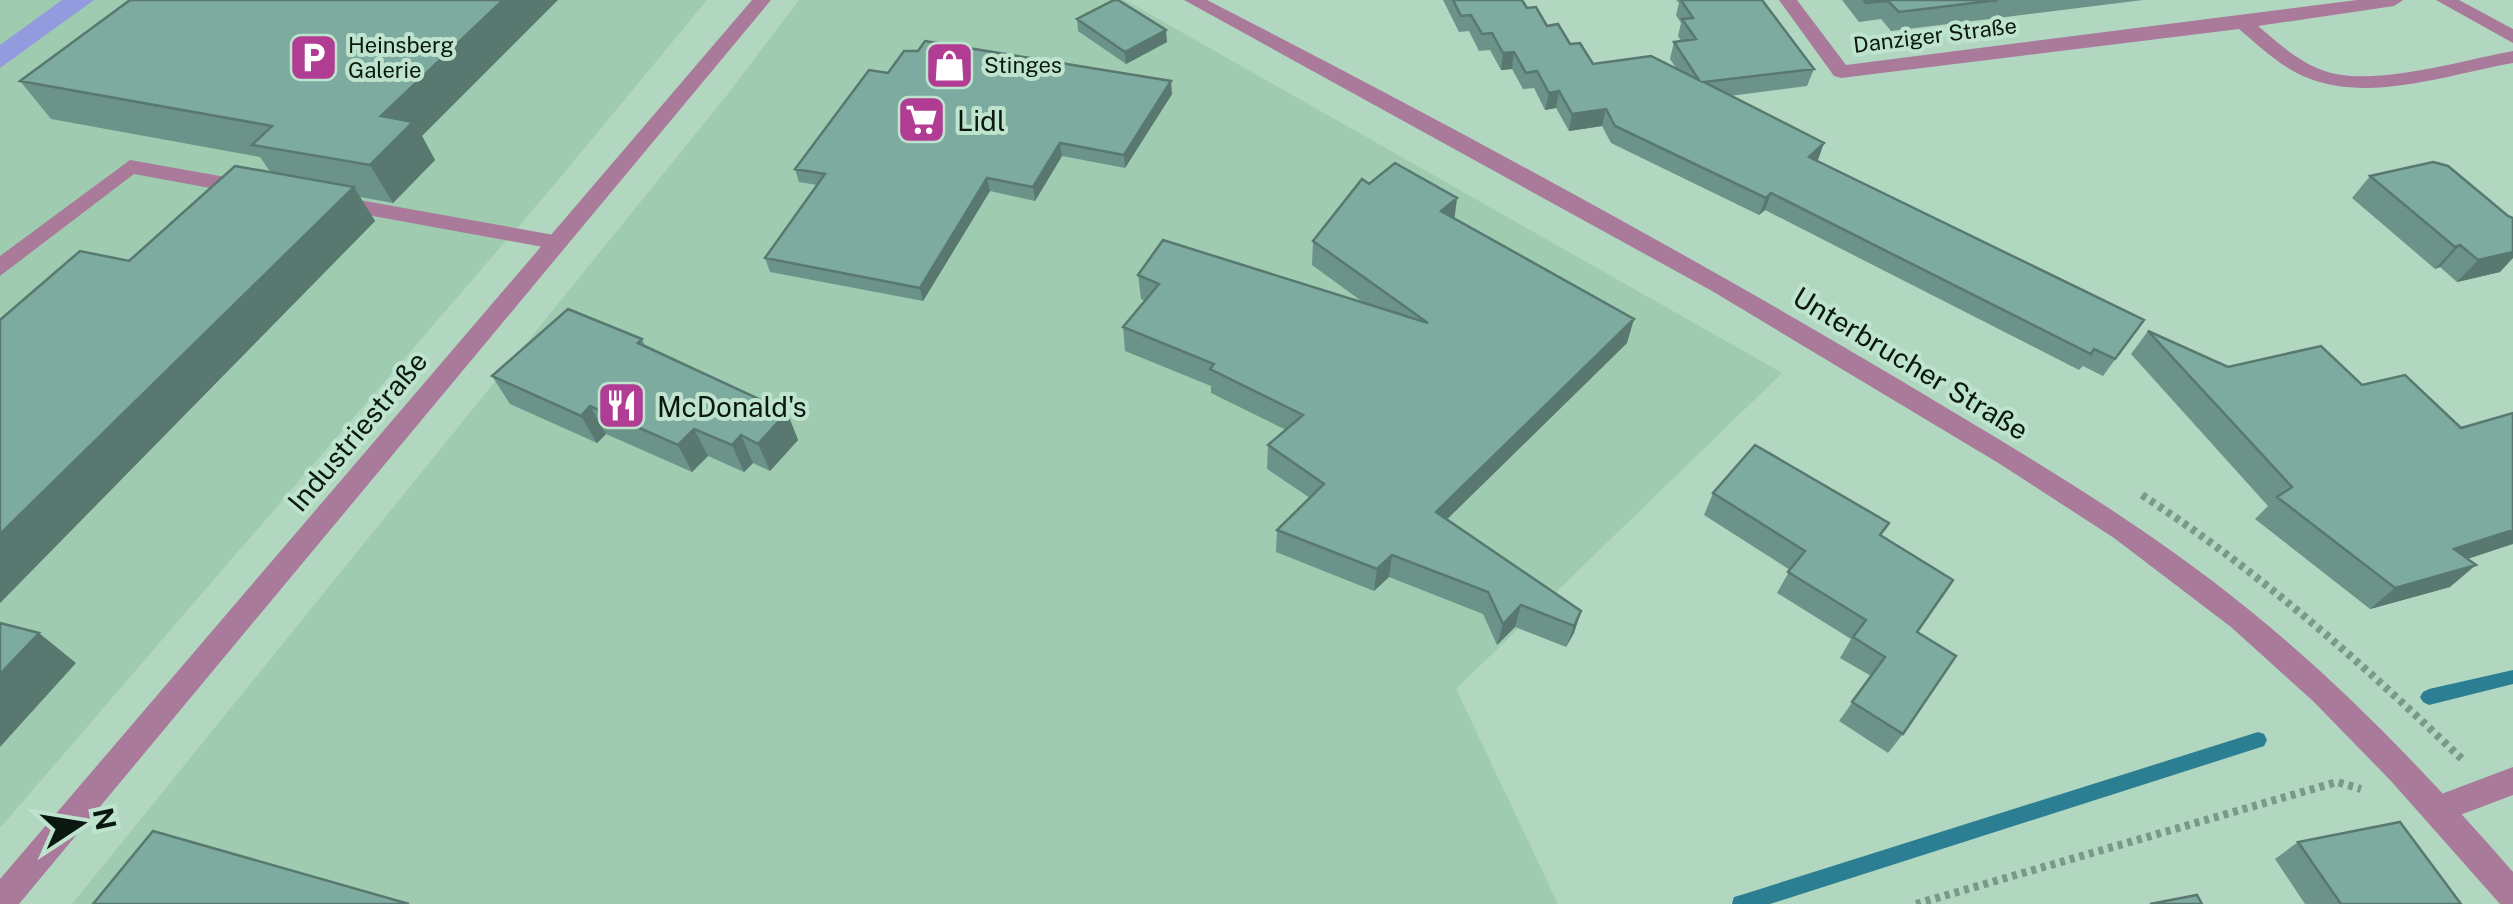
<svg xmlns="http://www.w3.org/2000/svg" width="2513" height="904" font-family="'Public Sans',sans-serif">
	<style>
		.built { fill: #9fcbb1 }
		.green { fill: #939bdf }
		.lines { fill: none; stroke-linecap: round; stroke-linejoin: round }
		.stream { fill: #2c7e93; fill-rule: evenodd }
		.path { stroke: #7a9987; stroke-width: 8; stroke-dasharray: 5 5; stroke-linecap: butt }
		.service { fill: #aa7a9b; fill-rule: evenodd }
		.minor { fill: #aa7a9b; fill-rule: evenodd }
		.tertiary { fill: #aa7a9b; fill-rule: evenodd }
		.wall { fill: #6c938a }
		.shaded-wall { fill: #587870 }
		.building { fill: #7daba0; stroke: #587870; stroke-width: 2.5 }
		.labels { text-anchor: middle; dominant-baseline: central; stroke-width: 8; stroke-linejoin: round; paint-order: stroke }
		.far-street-label { font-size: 22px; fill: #0a1811; stroke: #bee4cd }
		.far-poi-label { font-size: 22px; fill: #0a1811; stroke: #bee4cd; text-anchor: start }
		.poi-label { font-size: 28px; fill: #0a1811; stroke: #bee4cd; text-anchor: start }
		.street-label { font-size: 28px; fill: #0a1811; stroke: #bee4cd }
	</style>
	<rect width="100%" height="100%" fill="#b1d7c0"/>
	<path class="built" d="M0,0H707L554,185L0,828Z
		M799,0H1125L1782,373L1456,689L1558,904H72L727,95Z"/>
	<path class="green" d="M62,0H94L0,68V45Z"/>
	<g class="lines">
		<path class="stream" d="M2513,670V684L2429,705L2423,702L2420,697L2423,692L2429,689Z
			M2258,732L2264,734L2267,740L2264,746L2258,748L1770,904H1732L1734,897L1741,895Z"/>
		<path class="path" d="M2142,495C2260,572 2363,664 2464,761
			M1916,904L2337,782L2361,789"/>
		<path class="service" d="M130,160L248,181L259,188L248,195L134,174L0,276V256Z
			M337,196L554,235L565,242L554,249L329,208L326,203L329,198Z"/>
		<path class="minor" d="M1779,0H1797L1846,65L2357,0H2403L2394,6L2258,26C2278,43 2298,61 2322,70C2370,89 2462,60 2513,51V63C2450,74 2370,103 2308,78C2282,68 2260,47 2239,29L1841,78L1834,76Z
			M2436,0H2459L2513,29V43Z
			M2513,767V795L2439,823L2428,819L2424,809L2428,799Z"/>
		<path class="tertiary" d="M752,0H771L19,904H0V879Z
			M1184,0H1207C1436,118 1662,239 1883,370C2008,445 2135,517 2248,609C2345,687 2431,778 2513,872V904H2500L2391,781L2313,701L2231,627L2114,538L2000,464L1712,291Z"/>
	</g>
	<path class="wall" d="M1443,0H1522L1527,8L1593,64L1676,68L1670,59L1674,42L1681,41L1678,36L1681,23L1676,15L1679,3L1676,0H1762L1814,69L1807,86L1730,96L1817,160L2144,320L2103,376L2083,366L2079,370L1765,210L1759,215L1611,143L1602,126L1569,131L1556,108L1545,110L1534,88L1523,89L1512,69L1501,70L1490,50L1479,51L1469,31L1459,32Z
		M1842,0H2143L1891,31L1881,19L1859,22Z
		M1077,19L1167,42L1126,64L1078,31Z
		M888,73L1172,94L1125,168L1062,156L1035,201L990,191L923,301L770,272L765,258L817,185L799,182L795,169Z
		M20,81L422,136L435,160L393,203L360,197L375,221L0,603V320L129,261L271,173L260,157L51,119Z
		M2370,176L2500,272L2457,282L2440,267L2435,269L2352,198Z
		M1369,184L1457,198L1454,218L1627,343L1447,519L1581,611L1574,633L1566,647L1515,627L1497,645L1483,614L1389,577L1374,591L1276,552L1277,530L1310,498L1267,469L1268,445L1286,430L1211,393V386L1125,351L1123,327L1145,301L1141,299L1138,275L1364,303L1312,265L1313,241Z
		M2148,331L2467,559L2450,587L2370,609L2255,519L2268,506L2131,354Z
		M642,339L645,346L787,412L798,440L770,471L753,463L744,472L708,456L692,472L606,434L597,443L510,404L492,376Z
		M1713,493L1881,536L1917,632L1903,734L1888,753L1839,721L1871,676L1840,658L1851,639L1777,593L1790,570L1704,515Z
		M2298,842L2461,904H2305L2275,859Z"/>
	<path class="shaded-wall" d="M503,0H558L422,136L435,160L393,203L370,165L381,116Z
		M1166,30L1167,42L1126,64L1125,52Z
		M1514,52L1512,69L1501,70L1503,53Z
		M1171,81L1172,94L1125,168L1124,155Z
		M1559,91L1556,108L1545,110L1549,93Z
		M1606,109L1602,126L1569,131L1572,114Z
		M1060,143L1062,156L1035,201L1033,187Z
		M1824,143L1818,160L1803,174L1809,157Z
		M987,178L990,191L923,301L920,288Z
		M354,187L375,221L0,603V534Z
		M1771,193L1765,210L1759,215L1766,198Z
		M1457,198L1454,222L1441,211Z
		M2460,245L2440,267L2435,269L2455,247Z
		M2513,252V258L2500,272L2457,282L2478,260Z
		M1634,319L1627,343L1432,534L1436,512Z
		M590,406L606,434L597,443L581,416Z
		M787,412L798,440L770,471L758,444Z
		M694,429L708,456L692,472L678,445Z
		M741,435L753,463L744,472L732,445Z
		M2513,530V544L2428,572L2454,549Z
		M1392,555L1389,577L1374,591L1377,569Z
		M2476,565L2450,587L2370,609L2395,588Z
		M1521,605L1515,627L1497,645L1503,624Z
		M1581,611L1574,633L1566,647L1574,626Z
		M39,633L76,663L0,747V674Z"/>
	<path class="building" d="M130,0H503L381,116L413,122L370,165L252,145L272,126L20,81Z
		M1114,0H1118L1166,30L1125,52L1077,19Z
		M1453,0H1522L1527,8L1536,7L1547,26L1558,24L1570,44L1580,43L1593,64L1651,56L1699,80L1674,42L1696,39L1682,19L1693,18L1681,0H1762L1814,69L1704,82L1824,143L1809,157L2144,320L2115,359L2094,349L2091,354L1771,193L1766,198L1615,126L1606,109L1572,114L1559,91L1549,93L1537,71L1526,73L1514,52L1503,53L1492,33L1482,34L1471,15L1461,16Z
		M1864,0H1998L1899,12L1888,1L1866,3Z
		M925,41L1171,81L1124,155L1060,143L1033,187L987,178L920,288L765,258L825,174L795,169L869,70L888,73L904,51H918Z
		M2433,162L2448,166L2508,216L2513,218V252L2478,260L2460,245L2455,247L2370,176Z
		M1395,163L1457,198L1441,211L1634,319L1436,512L1581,611L1574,626L1521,605L1503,624L1488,592L1392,555L1377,569L1277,530L1324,484L1268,445L1303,415L1210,369L1214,364L1123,327L1159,284L1138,275L1163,240L1428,323L1313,241L1362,179L1369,184Z
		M235,166L354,187L0,534V320L80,251L129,261Z
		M568,309L642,339L638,343L787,412L758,444L741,435L732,445L694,429L678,445L590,406L581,416L492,376Z
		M2148,331L2228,367L2321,346L2362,385L2405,375L2461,428L2513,413V530L2454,549L2476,565L2395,588L2277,497L2292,487Z
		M1755,445L1889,523L1880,535L1953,580L1917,632L1956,656L1903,734L1852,702L1885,657L1853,637L1866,620L1788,572L1805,551L1713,493Z
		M0,623L39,633L0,674Z
		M2400,822L2461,904H2341L2298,842Z
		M153,831L409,904H93Z
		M2197,895L2202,904H2150Z"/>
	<defs>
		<symbol id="parking-square" viewBox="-11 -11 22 22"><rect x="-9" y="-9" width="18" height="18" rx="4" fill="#b13c94" stroke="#bee4cd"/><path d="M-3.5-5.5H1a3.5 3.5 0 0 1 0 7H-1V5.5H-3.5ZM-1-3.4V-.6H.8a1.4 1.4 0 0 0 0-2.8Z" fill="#fff"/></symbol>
		<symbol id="shop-square" viewBox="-11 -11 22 22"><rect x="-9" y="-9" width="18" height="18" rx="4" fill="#b13c94" stroke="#bee4cd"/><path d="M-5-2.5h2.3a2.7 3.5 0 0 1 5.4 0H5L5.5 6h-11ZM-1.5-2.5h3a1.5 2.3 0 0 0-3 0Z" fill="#fff"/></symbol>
		<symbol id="supermarket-square" viewBox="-11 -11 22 22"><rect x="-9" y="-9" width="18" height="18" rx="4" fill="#b13c94" stroke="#bee4cd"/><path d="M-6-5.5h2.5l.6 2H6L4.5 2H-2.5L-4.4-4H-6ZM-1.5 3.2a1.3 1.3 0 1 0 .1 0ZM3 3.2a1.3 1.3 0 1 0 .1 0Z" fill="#fff"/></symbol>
		<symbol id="restaurant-square" viewBox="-11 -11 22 22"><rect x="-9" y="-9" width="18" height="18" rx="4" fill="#b13c94" stroke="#bee4cd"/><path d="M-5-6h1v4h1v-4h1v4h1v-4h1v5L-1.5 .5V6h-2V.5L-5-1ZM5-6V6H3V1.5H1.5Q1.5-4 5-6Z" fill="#fff"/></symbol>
	</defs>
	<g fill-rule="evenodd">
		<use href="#parking-square" x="286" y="30" width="55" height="55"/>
		<use href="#shop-square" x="922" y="38" width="55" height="55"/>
		<use href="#supermarket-square" x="894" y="92" width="55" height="55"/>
		<use href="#restaurant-square" x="594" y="378" width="55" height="55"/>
	</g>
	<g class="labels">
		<g class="far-street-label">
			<text transform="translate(1935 35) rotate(-7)">Danziger Straße</text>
		</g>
		<g class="far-poi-label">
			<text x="348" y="45">Heinsberg<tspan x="348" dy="25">Galerie</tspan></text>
			<text x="984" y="65">Stinges</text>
		</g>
		<g class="poi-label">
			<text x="957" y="120">Lidl</text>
			<text x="657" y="406">McDonald's</text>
		</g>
		<g class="street-label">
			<text transform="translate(1911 363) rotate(31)">Unterbrucher Straße</text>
			<text transform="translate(357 431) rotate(-50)">Industriestraße</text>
		</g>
	</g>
	<g transform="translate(80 824) rotate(78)" stroke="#bee4cd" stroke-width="8" paint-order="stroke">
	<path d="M0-8L18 38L0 25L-18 38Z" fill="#0a1811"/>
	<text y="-15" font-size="28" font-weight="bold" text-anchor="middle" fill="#0a1811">N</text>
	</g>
</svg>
